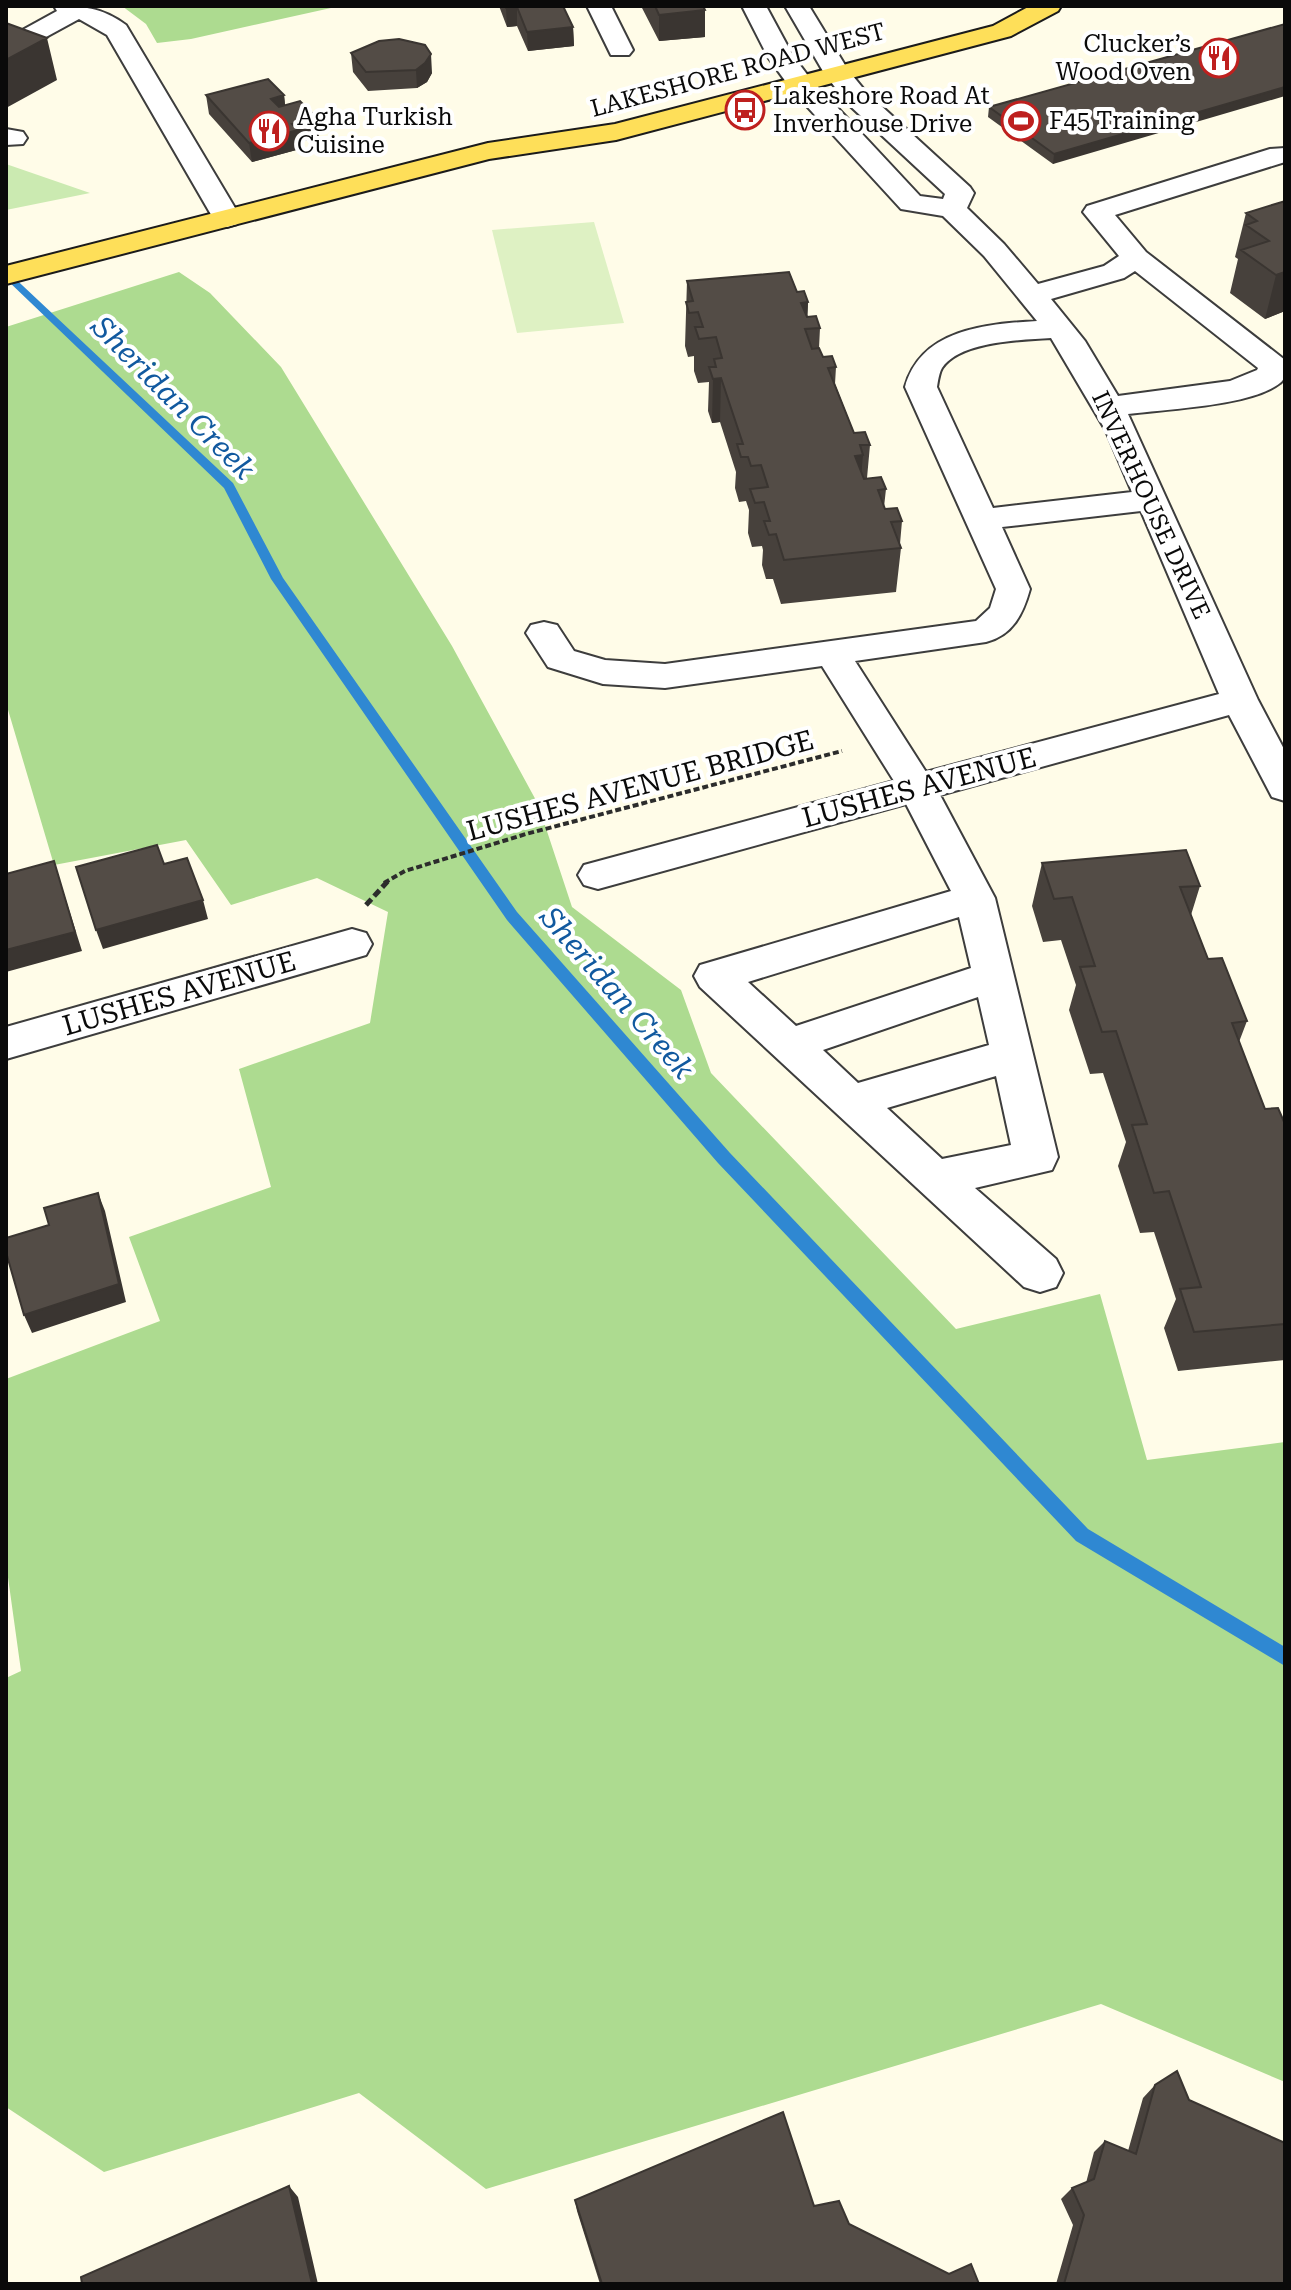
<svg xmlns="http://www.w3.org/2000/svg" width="1291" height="2290" font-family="'Roboto Serif',serif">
	<rect width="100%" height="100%" fill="#fffce8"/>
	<path fill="#cbeab1" d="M 6,164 L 90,193 L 6,210 Z"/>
	<path fill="#addb90" d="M 122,6 L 340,6 L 191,39 L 157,43 L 146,24 Z
		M 179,272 L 210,293 L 281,367 L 452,646 L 538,804 L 572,907 L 681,990 L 711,1073 L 956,1329 L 1100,1294 L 1147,1460 L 1285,1442 L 1285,2082 L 1101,2004 L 486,2189 L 359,2093 L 104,2172 L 6,2107 L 6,1678 L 21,1671 L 6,1563 L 6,1379 L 160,1321 L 129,1237 L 271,1187 L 239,1069 L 370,1023 L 388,912 L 317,878 L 231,905 L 186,840 L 54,865 L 6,703 L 6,327 Z"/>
	<path fill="#def1c3" d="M 594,222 L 624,323 L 517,333 L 492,230 Z"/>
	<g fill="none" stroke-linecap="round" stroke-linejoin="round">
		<path fill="#2f88d2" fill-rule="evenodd" d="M 6,270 L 233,483 L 283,578 L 517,912 L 730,1153 L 1088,1529 L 1285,1647 L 1285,1666 L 1076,1541 L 718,1163 L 507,920 L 271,579 L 224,488 L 6,279 Z"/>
		<defs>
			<path id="minor" d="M 54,6 C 83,6 101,7 126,25 L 241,218 L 237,224 L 227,227 L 217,224 L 213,218 L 107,35 L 79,19 L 35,43 L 17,43 L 13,38 L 17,33 L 57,11 Z
				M 587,6 L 611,6 L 633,50 L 629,55 L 611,55 Z
				M 742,6 L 766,6 L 793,56 L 809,77 L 920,196 L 943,199 L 945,194 L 848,104 L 824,73 L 785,6 L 809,6 L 848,70 L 866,92 L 970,187 L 974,193 L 967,208 L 1004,244 L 1038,284 L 1104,266 L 1119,256 L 1083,212 L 1087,206 L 1270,149 L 1285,148 L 1285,162 L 1115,215 L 1146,252 L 1285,360 C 1285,367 1287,378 1280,383 C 1251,406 1166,409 1128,414 L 1258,700 L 1285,751 L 1285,801 L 1272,797 L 1229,715 L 940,795 L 995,898 L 1058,1157 L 1052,1170 L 975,1188 L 1056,1259 L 1063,1273 L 1056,1287 L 1040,1292 L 1024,1287 L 700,987 L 694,976 L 700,965 L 951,891 L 906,804 L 598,889 L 584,885 L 578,875 L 584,865 L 894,781 L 822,666 L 665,688 L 603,684 L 548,667 L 526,633 L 531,625 L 544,622 L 557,625 L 574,651 L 605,660 L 665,664 L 976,621 L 990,608 L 996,589 L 905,387 C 921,329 986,324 1037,321 L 984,256 L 943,216 L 901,209 L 791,89 L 768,57 ZM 1135,271 L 1258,368 L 1257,370 L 1230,381 L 1118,396 L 1085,341 L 1051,299 L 1124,278 ZM 1051,338 L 1106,431 L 1132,492 L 993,508 L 937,387 C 938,381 939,373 942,368 C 960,341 1022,340 1051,338 ZM 1141,511 L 1219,694 L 926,772 L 855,661 L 986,642 C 1013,635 1023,614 1030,589 L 1002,527 ZM 959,917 L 971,968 L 796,1026 L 748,982 ZM 978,997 L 989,1045 L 858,1083 L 823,1050 ZM 996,1076 L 1011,1145 L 942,1159 L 887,1108 Z
				M 6,129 L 23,132 L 27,138 L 23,144 L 6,145 Z
				M 352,929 L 366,933 L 372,944 L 366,955 L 6,1059 L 6,1027 Z"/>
			<path id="major" d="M 1030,6 L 1061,6 L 1058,11 L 1011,36 L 616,140 L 489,159 L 6,284 L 6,266 L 488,143 L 615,124 L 993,26 Z"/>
		</defs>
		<use href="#minor" stroke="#3d3d3d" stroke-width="4"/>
		<use href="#major" stroke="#1b1b1b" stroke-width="4"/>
		<path stroke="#2c2c2c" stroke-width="4" stroke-dasharray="6 3" stroke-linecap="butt" d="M 384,883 L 405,871 L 526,834 L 842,751"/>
		<path stroke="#2c2c2c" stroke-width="5" stroke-dasharray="8 4" stroke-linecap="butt" d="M 366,905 L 388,881"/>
		<use href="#minor" fill="#fff" fill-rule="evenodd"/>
		<use href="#major" fill="#fedf59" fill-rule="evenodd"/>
	</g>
	<path fill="#47413c" d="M 499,6 L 563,6 L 573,27 L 574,46 L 528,51 L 517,26 L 507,27 Z
		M 641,6 L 703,6 L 705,10 L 705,37 L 659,41 Z
		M 1285,24 L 1053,164 L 988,117 L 989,107 Z
		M 351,53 L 432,73 L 427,82 L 417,88 L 368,91 L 353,72 Z
		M 206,95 L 284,95 L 285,105 L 319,137 L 299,142 L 300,149 L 252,162 L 209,114 Z
		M 1285,201 L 1285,311 L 1265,319 L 1230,293 L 1238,259 L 1235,257 L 1246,213 Z
		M 687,281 L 797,292 L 808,302 L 807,317 L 820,328 L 819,348 L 823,357 L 836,367 L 835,384 L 854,433 L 870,445 L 867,478 L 886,489 L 884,507 L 885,509 L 902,521 L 900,544 L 901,548 L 896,592 L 781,604 L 773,579 L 766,579 L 762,565 L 763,550 L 762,546 L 752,547 L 748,533 L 749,510 L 746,501 L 739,502 L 735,488 L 736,472 L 720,422 L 712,423 L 708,411 L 709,382 L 698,383 L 694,371 L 694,356 L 688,357 L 685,346 Z
		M 1042,863 L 1200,886 L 1191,915 L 1208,959 L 1247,1021 L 1239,1042 L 1265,1109 L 1285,1124 L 1285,1360 L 1178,1371 L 1164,1328 L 1176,1299 L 1154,1232 L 1140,1233 L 1118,1166 L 1126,1142 L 1103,1073 L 1090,1074 L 1069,1010 L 1076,985 L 1061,940 L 1043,942 L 1032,906 Z
		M 1155,2085 L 1189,2100 L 1285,2284 L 1056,2284 L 1073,2225 L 1061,2199 L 1072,2188 L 1086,2183 L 1094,2152 L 1105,2141 L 1128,2151 L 1143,2098 Z
		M 575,2200 L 814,2206 L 949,2274 L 979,2284 L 600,2284 L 577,2211 Z"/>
	<path fill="#3a3531" d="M 517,7 L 517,26 L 507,27 L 506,8 Z
		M 705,10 L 705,37 L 659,41 L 659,15 Z
		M 573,27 L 574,46 L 528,51 L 527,32 Z
		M 47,38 L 57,80 L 6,108 L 6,60 Z
		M 431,54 L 432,73 L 427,82 L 417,88 L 416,70 Z
		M 1285,87 L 1285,96 L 1053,164 L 1054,154 Z
		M 284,95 L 286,114 L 271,99 Z
		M 317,118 L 319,137 L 299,142 L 300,149 L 252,162 L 249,143 L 292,124 Z
		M 1285,272 L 1285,311 L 1265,319 L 1276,275 Z
		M 808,302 L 807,329 L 801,303 Z
		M 721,378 L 720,422 L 712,423 L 713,379 Z
		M 863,455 L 859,499 L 855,456 Z
		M 60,881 L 82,951 L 6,972 L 6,950 Z
		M 203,900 L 208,919 L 103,949 L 96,930 Z
		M 98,1193 L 105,1211 L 126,1302 L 32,1333 L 24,1315 Z
		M 289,2186 L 298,2197 L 318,2284 L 312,2284 Z"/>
	<path fill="#534c46" stroke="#3a3531" stroke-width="2" d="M 505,6 L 563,6 L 573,27 L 527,32 L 517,7 L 506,8 Z
		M 655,6 L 703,6 L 705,10 L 659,15 Z
		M 6,23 L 47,38 L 6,60 Z
		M 1285,24 L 1285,87 L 1054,154 L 989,107 Z
		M 399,39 L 425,45 L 431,54 L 425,63 L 416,70 L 366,72 L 351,53 L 379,41 Z
		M 268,79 L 284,95 L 271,99 L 279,107 L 300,101 L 317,118 L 292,124 L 298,130 L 249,143 L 206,95 Z
		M 1285,201 L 1285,272 L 1276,275 L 1241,250 L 1269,241 L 1246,225 L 1257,221 L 1246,213 Z
		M 789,272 L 797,292 L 804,291 L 808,302 L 801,303 L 807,317 L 816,316 L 820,328 L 805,329 L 812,349 L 819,348 L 823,357 L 832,356 L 836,367 L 828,368 L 854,433 L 865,432 L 870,445 L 860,445 L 863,455 L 855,456 L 864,479 L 881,477 L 886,489 L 878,490 L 885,509 L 897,508 L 902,521 L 891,522 L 901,548 L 784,560 L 776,534 L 769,535 L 764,521 L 770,521 L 764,502 L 755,503 L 750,489 L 768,487 L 761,465 L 751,466 L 748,457 L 741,457 L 737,444 L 743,444 L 721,378 L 713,379 L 709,367 L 716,367 L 714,359 L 722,358 L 716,337 L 699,339 L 695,327 L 703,327 L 698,312 L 689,313 L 686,302 L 693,301 L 687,281 Z
		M 157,845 L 164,864 L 187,858 L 203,900 L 96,930 L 76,867 Z
		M 1186,850 L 1200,886 L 1180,887 L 1208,959 L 1222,958 L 1247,1021 L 1232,1023 L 1265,1109 L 1278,1108 L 1285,1124 L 1285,1324 L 1194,1332 L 1180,1289 L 1201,1287 L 1169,1191 L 1154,1193 L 1132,1125 L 1147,1124 L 1116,1031 L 1102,1032 L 1080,967 L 1095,966 L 1072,897 L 1054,899 L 1042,863 Z
		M 54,861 L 75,932 L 6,950 L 6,874 Z
		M 98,1193 L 119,1284 L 24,1315 L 6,1252 L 6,1238 L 49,1225 L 44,1208 Z
		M 1177,2071 L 1189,2100 L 1285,2143 L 1285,2284 L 1064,2284 L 1084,2215 L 1072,2188 L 1094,2179 L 1105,2141 L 1136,2154 L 1155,2085 Z
		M 783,2112 L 814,2206 L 839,2201 L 849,2224 L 949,2274 L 971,2264 L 979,2284 L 602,2284 L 575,2200 Z
		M 289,2186 L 312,2284 L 82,2284 L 81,2277 Z"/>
	<defs>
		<symbol id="restaurant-ring" viewBox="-11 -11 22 22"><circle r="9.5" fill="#fff" stroke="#be201e" stroke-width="1.5"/><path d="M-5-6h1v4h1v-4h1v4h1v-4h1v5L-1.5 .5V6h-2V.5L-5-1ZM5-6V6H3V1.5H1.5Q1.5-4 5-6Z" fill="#be201e"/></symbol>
		<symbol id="bus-ring" viewBox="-11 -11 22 22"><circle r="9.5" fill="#fff" stroke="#be201e" stroke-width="1.5"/><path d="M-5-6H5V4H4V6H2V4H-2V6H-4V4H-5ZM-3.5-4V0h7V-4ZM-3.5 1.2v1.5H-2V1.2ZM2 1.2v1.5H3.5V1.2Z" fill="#be201e"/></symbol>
		<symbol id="stadium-ring" viewBox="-11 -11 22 22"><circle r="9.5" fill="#fff" stroke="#be201e" stroke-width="1.5"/><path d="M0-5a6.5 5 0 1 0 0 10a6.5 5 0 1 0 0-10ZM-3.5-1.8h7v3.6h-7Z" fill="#be201e"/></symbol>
	</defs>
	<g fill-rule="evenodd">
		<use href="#restaurant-ring" x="1197" y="36" width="44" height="44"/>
		<use href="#bus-ring" x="723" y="88" width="44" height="44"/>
		<use href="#stadium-ring" x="999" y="99" width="44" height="44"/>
		<use href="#restaurant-ring" x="247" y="109" width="44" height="44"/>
	</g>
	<g text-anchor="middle" stroke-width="8" stroke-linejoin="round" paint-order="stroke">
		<g font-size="24" fill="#0a0a0a" stroke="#fff" text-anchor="start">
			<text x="1191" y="52" text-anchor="end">Clucker’s<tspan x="1191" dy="28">Wood Oven</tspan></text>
			<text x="773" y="104">Lakeshore Road At<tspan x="773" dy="28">Inverhouse Drive</tspan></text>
			<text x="297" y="125">Agha Turkish<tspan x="297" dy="28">Cuisine</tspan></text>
			<text x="1049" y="129">F45 Training</text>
		</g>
		<g font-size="24" fill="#0a0a0a" stroke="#fff">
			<text transform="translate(738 70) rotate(-15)" y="8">LAKESHORE ROAD WEST</text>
			<text transform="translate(1151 505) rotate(65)" y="8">INVERHOUSE DRIVE</text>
		</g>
		<g font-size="28" fill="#0a0a0a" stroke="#fff">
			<text transform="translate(640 785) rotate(-15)" y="10">LUSHES AVENUE BRIDGE</text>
			<text transform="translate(919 787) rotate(-15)" y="10">LUSHES AVENUE</text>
			<text transform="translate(179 993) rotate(-16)" y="10">LUSHES AVENUE</text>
		</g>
		<g font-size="30" font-style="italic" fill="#11599f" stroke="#fff">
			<text transform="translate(173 398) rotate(45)" y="10">Sheridan Creek</text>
			<text transform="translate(617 993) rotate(49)" y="10">Sheridan Creek</text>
		</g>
	</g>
	<rect width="1291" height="2290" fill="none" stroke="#0a0a0a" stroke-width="16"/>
</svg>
